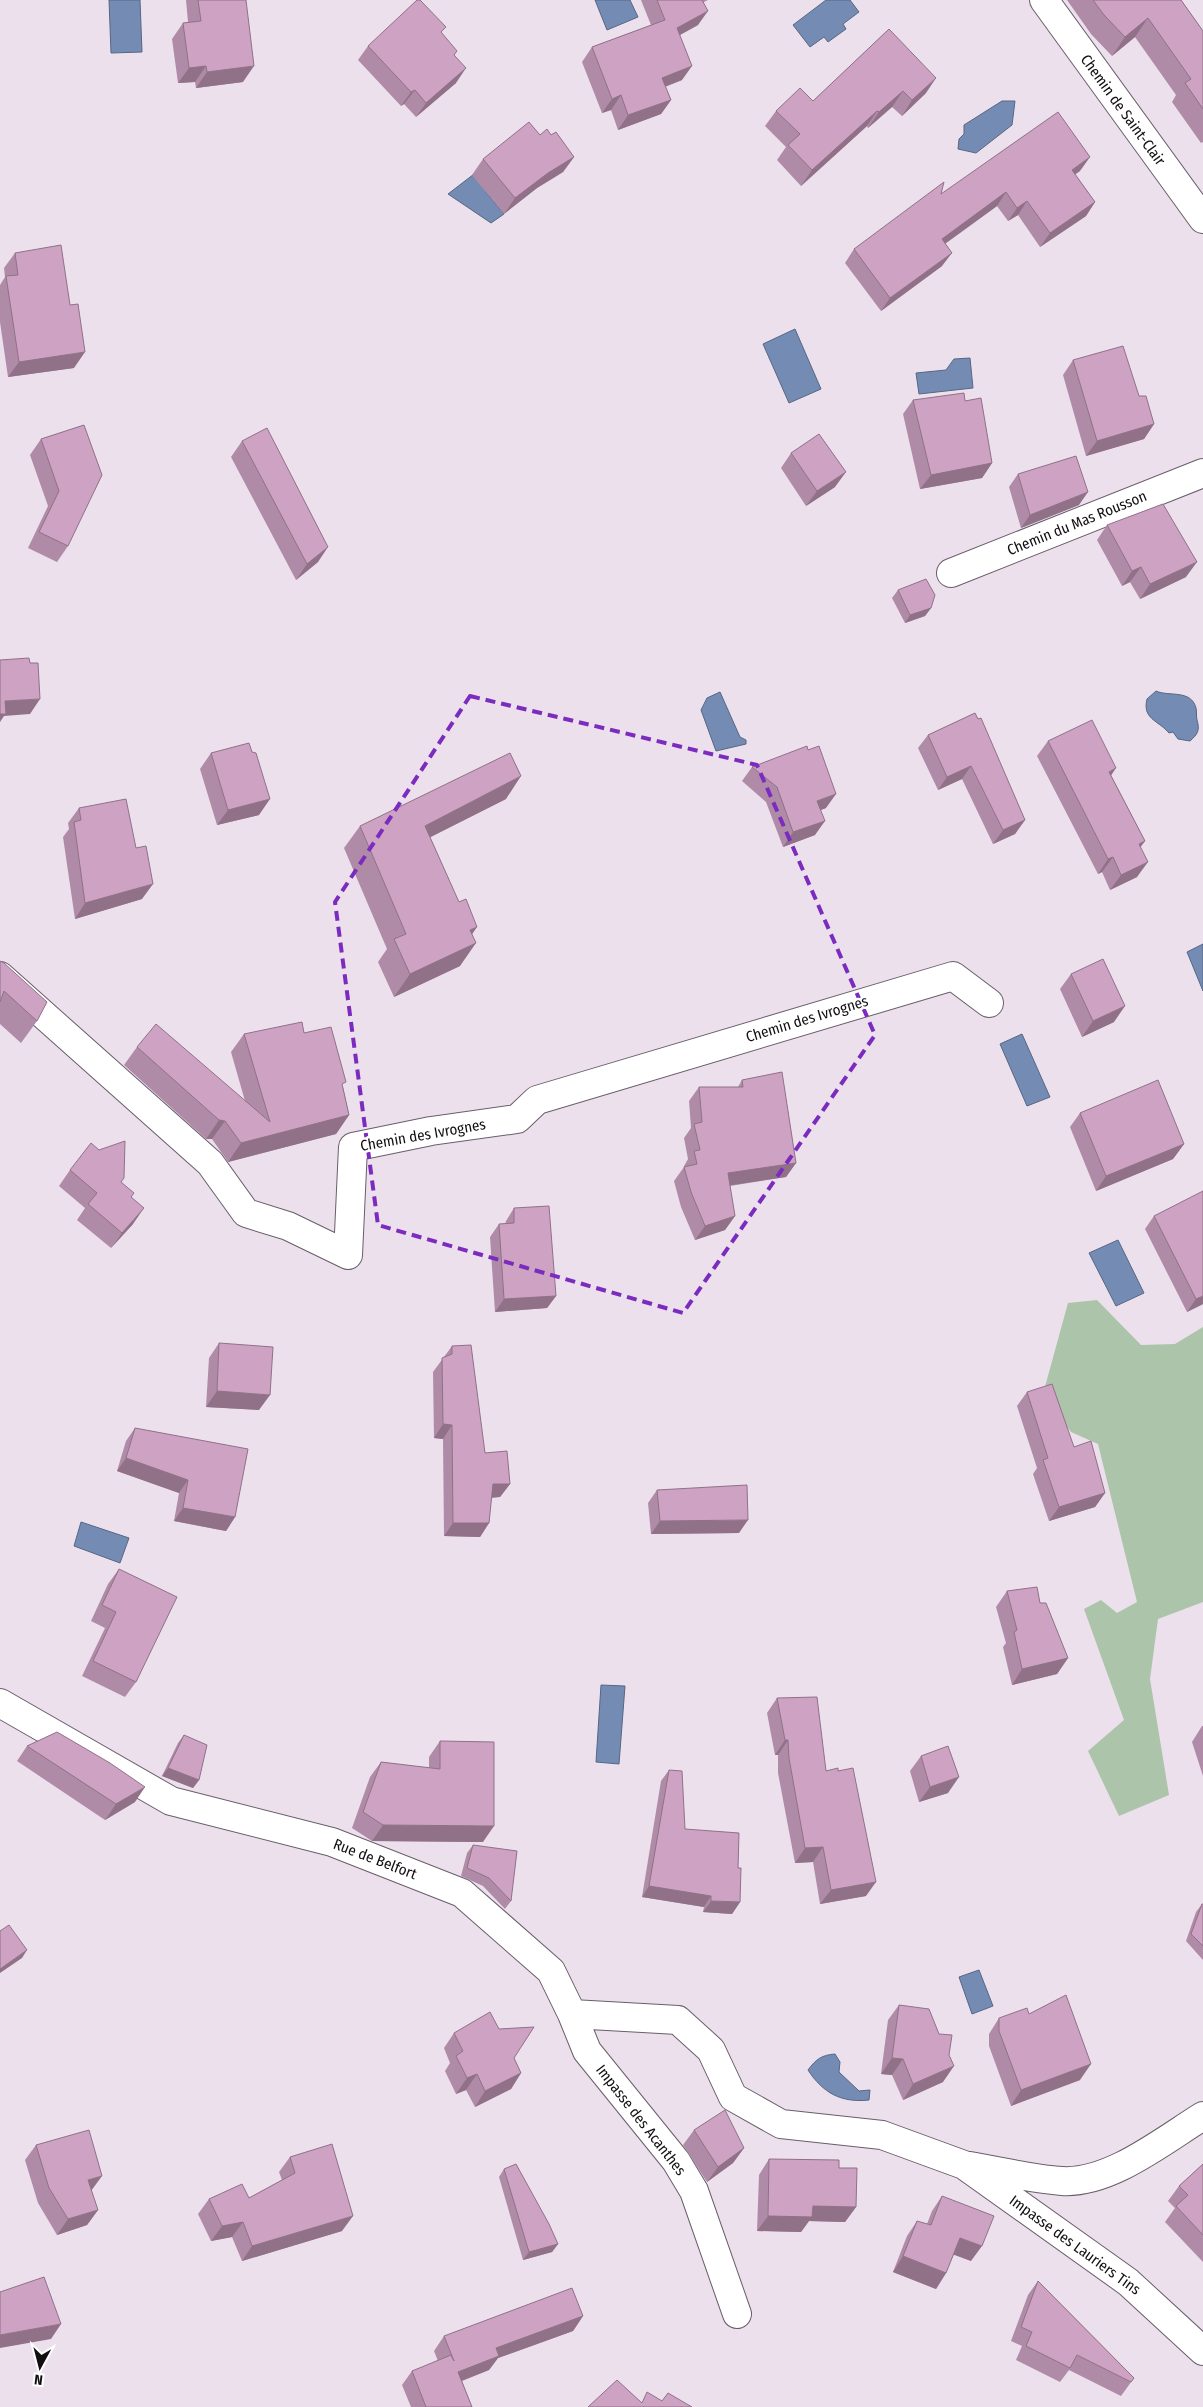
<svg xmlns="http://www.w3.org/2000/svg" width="1203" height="2407" font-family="'Fira Sans Condensed',sans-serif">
	<rect width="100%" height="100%" fill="#ece0ed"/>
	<path fill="#acc4aa" d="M 1097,1300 L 1141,1345 L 1175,1344 L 1203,1327 L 1203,1602 L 1158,1619 L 1150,1679 L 1169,1795 L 1119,1816 L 1088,1751 L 1124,1720 L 1084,1609 L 1101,1600 L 1117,1613 L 1137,1602 L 1098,1444 L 1071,1432 L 1043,1394 L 1068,1303 Z"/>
	<path fill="#748cb4" stroke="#576683" d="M 109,0 L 140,0 L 142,52 L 111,53 Z
		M 595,0 L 630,0 L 638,17 L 607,30 Z
		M 826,0 L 850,0 L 859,12 L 843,24 L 846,29 L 828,42 L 824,37 L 810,47 L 793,25 Z
		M 1002,101 L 1015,101 L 1012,125 L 976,153 L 958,149 L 959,139 L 964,134 L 964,125 Z
		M 491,161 L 486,192 L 504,214 L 491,223 L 448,194 Z
		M 795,329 L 821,389 L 789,403 L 763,344 Z
		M 970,358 L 973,388 L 919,394 L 916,373 L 946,370 L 954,359 Z
		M 1156,691 C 1169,697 1191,689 1196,708 C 1197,712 1196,716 1197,720 C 1200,730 1198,734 1190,741 L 1178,739 L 1173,732 L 1169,733 C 1158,720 1142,719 1147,699 Z
		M 720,692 L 740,737 L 746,740 L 746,744 L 716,751 L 701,710 L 707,698 Z
		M 1203,944 L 1203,991 L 1187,952 Z
		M 1022,1034 L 1050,1097 L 1027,1106 L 1000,1044 Z
		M 1118,1240 L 1144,1293 L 1116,1306 L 1089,1253 Z
		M 81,1522 L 129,1538 L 120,1563 L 74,1546 Z
		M 601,1685 L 625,1686 L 619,1764 L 596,1762 Z
		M 979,1970 L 993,2006 L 972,2014 L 959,1977 Z
		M 835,2054 L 840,2062 L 839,2072 L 859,2091 L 870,2090 L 869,2100 C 841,2103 823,2093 808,2070 C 816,2059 822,2055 835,2054 Z"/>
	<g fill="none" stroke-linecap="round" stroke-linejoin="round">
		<defs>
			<path id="minor" d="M 951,573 L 1203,473
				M 0,976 L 210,1163 L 246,1213 L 288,1226 L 348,1255 L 353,1147 L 431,1131 L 517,1119 L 537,1100 L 953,976 L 989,1003
				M 0,1703 L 171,1801 L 332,1842 L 462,1893 L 551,1971 L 572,2014 L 678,2020 L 711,2050 L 733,2097 L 781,2124 L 882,2135 L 964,2165 L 1128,2282 L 1203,2351
				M 572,2014 L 587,2051 L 676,2161 L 694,2191 L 737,2314
				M 970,2166 C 1000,2171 1031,2179 1062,2181 C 1110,2184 1164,2140 1203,2116"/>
			<path id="tertiary" d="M 1044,0 L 1203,219"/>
		</defs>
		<use href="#minor" stroke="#685e6a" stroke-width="30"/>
		<use href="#tertiary" stroke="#685e6a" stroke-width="30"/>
		<use href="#minor" stroke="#fff" stroke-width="28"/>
		<use href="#tertiary" stroke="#fff" stroke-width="28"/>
	</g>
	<path fill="#b08ba7" d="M 186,0 L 246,0 L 243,82 L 196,88 L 195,82 L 178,83 L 172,39 L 183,23 L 188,22 Z
		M 641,0 L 708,0 L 704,2 L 698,25 L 680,35 L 682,80 L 665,87 L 671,100 L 661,114 L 618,130 L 611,110 L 602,113 L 582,62 L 592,47 L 651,25 Z
		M 1067,0 L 1181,0 L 1203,31 L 1203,142 L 1201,143 L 1172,102 L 1176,95 L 1135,37 L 1112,56 L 1091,34 Z
		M 889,29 L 926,93 L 902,116 L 892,107 L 868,128 L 867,126 L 801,186 L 777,160 L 786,147 L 765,126 L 776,111 L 813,101 Z
		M 442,33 L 454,55 L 456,83 L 416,117 L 404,104 L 401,106 L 358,60 L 368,46 Z
		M 540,135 L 574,157 L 563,172 L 537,188 L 504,214 L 472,175 L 483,159 Z
		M 1080,171 L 1075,174 L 1095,202 L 1086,216 L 1040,247 L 1018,215 L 1008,221 L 997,206 L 945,244 L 942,266 L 881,311 L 845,263 L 854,249 L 941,194 Z
		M 15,253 L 74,368 L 8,377 L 0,322 L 0,285 L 5,277 L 4,268 Z
		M 1073,360 L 1139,396 L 1154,424 L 1144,439 L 1086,456 L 1063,375 Z
		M 913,400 L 965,401 L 992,463 L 982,478 L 920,489 L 903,414 Z
		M 84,425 L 68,546 L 57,562 L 28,548 L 48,506 L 30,455 L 41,439 Z
		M 242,441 L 318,562 L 296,580 L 231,457 Z
		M 791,453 L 835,487 L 806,506 L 781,468 Z
		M 1018,474 L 1079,505 L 1021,528 L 1009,487 Z
		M 1107,525 L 1186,577 L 1140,599 L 1130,582 L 1122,586 L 1097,540 Z
		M 898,590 L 931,608 L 925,616 L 905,623 L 892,598 Z
		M 975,713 L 1025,820 L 1015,834 L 993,844 L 962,779 L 938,790 L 918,748 L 928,735 Z
		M 1048,741 L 1111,775 L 1145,841 L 1140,847 L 1137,877 L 1110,890 L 1102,872 L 1098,874 L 1037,756 Z
		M 211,753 L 259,815 L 217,825 L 200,769 Z
		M 752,767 L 826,808 L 821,810 L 815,835 L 783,847 L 766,802 L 742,781 Z
		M 506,799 L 430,837 L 472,934 L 460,966 L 394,997 L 378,962 L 387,949 L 344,848 L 360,826 Z
		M 79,808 L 142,899 L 75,919 L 63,837 L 69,829 L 68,823 Z
		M 0,961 L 37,1021 L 21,1043 L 0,1024 Z
		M 1071,974 L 1114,1022 L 1082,1037 L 1060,989 Z
		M 304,1033 L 343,1087 L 349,1115 L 336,1134 L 228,1162 L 212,1139 L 206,1139 L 124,1065 L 137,1047 L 245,1101 L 231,1052 L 244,1034 Z
		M 742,1080 L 796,1163 L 786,1177 L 730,1186 L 735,1216 L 725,1230 L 695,1240 L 681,1207 L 674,1181 L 684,1167 L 684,1166 L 688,1159 L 684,1138 L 691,1128 L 689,1101 L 699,1087 L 738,1087 Z
		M 1080,1113 L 1184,1144 L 1173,1159 L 1096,1191 L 1070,1127 Z
		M 70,1170 L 121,1182 L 132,1197 L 133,1224 L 111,1248 L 77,1220 L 85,1208 L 59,1186 Z
		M 514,1208 L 556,1296 L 547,1308 L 495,1312 L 490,1237 L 499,1224 L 505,1224 L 506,1221 Z
		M 1154,1216 L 1203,1304 L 1187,1312 L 1145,1229 Z
		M 219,1343 L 259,1410 L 206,1407 L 209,1358 Z
		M 452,1346 L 485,1453 L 510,1484 L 500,1497 L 491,1498 L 489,1523 L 480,1537 L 444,1536 L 443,1439 L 434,1438 L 433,1372 Z
		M 1027,1392 L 1074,1447 L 1105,1493 L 1095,1507 L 1049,1521 L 1033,1474 L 1037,1468 L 1017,1406 Z
		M 135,1428 L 235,1517 L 226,1531 L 174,1521 L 179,1493 L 117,1471 L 126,1441 Z
		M 657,1490 L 739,1533 L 651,1534 L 648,1503 Z
		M 119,1569 L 136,1682 L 125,1697 L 82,1676 L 105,1628 L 91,1621 L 108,1584 Z
		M 1007,1591 L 1040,1603 L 1068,1658 L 1057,1674 L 1012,1685 L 1003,1647 L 1006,1643 L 996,1607 Z
		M 777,1698 L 826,1771 L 866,1896 L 820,1904 L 813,1862 L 795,1863 L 778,1773 L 778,1755 L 775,1755 L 767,1713 Z
		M 1202,1726 L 1203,1726 L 1203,1776 L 1192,1742 Z
		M 184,1735 L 199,1780 L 193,1788 L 162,1776 L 178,1743 Z
		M 440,1741 L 483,1842 L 372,1841 L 352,1828 L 370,1777 L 381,1762 L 429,1768 L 429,1757 Z
		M 27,1746 L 135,1802 L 105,1820 L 17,1761 Z
		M 921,1756 L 948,1793 L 919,1802 L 910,1771 Z
		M 669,1770 L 685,1829 L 738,1868 L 740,1902 L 732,1914 L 703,1912 L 704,1907 L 642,1897 L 661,1781 Z
		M 473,1845 L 511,1901 L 505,1909 L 483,1886 L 461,1876 L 467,1853 Z
		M 1202,1904 L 1203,1904 L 1203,1960 L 1186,1941 L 1196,1912 Z
		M 899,2005 L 943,2082 L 903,2100 L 892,2075 L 881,2074 L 888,2020 Z
		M 1029,2014 L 1080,2080 L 1011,2106 L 989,2046 L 989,2034 L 999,2018 Z
		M 454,2033 L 514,2058 L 521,2073 L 511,2089 L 475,2107 L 466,2090 L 456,2094 L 445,2071 L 450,2063 L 444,2048 Z
		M 694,2130 L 744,2148 L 733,2163 L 707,2182 L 683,2145 Z
		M 36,2145 L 98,2210 L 87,2225 L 57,2235 L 38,2203 L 25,2160 Z
		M 290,2157 L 342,2231 L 242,2261 L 232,2237 L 211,2241 L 198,2214 L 209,2199 L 249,2198 L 282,2180 L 279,2172 Z
		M 769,2159 L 839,2168 L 856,2207 L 845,2222 L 809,2221 L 801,2232 L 757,2231 L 759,2175 Z
		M 1203,2164 L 1203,2262 L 1165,2222 L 1175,2208 L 1168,2201 L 1179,2186 Z
		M 504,2169 L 558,2244 L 552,2252 L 523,2260 L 499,2177 Z
		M 942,2196 L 971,2261 L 954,2254 L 946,2273 L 936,2289 L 893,2272 L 907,2236 L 917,2221 L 927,2224 L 932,2211 Z
		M 1038,2281 L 1134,2378 L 1121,2396 L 1069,2370 L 1060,2382 L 1016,2360 L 1022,2346 L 1011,2341 L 1028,2295 Z
		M 583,2316 L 573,2331 L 498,2358 L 489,2370 L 462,2381 L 472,2407 L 411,2407 L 402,2385 L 412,2371 L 438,2361 L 434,2351 L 444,2336 Z"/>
	<path fill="#907188" d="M 708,11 L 698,25 L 667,42 L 677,28 Z
		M 1148,18 L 1135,37 L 1112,56 L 1125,37 Z
		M 206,66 L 195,82 L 178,83 L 189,68 Z
		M 254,66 L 243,82 L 196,88 L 207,72 Z
		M 692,66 L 682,80 L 651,92 L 662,78 Z
		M 466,68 L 456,83 L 416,117 L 426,103 Z
		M 936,78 L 926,93 L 902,116 L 912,100 Z
		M 415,90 L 404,104 L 401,106 L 411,92 Z
		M 903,91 L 892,107 L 868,128 L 879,112 Z
		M 621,95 L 611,110 L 602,113 L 612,99 Z
		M 671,100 L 661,114 L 618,130 L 628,115 Z
		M 877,111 L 867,126 L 801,186 L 812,170 Z
		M 574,157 L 563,172 L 537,188 L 504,214 L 515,198 L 548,173 Z
		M 1090,157 L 1080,171 L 1063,183 L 1072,170 Z
		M 1006,192 L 997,206 L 932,253 L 942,239 Z
		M 1027,201 L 1018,215 L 1008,221 L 1017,208 Z
		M 1095,202 L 1086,216 L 1040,247 L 1050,233 Z
		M 952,253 L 942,266 L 881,311 L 890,298 Z
		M 85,352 L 74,368 L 8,377 L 19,362 Z
		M 1154,424 L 1144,439 L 1086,456 L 1097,441 Z
		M 992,463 L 982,478 L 920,489 L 931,475 Z
		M 846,472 L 835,487 L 806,506 L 817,491 Z
		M 1088,492 L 1079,505 L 1021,528 L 1030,515 Z
		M 328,547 L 318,562 L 296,580 L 307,564 Z
		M 1197,562 L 1186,577 L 1140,599 L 1150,584 Z
		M 1141,567 L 1130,582 L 1122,586 L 1132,571 Z
		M 931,608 L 925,616 L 905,623 L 910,615 Z
		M 40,699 L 30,714 L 4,716 L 0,722 L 0,708 L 5,701 Z
		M 971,766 L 962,779 L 938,790 L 947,777 Z
		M 1116,768 L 1106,783 L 1109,772 Z
		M 521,776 L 506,799 L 409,848 L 425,826 Z
		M 836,794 L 826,808 L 807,815 L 817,801 Z
		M 270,799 L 259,815 L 217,825 L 228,810 Z
		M 1025,820 L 1015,834 L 993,844 L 1003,830 Z
		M 825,821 L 815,835 L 783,847 L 793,832 Z
		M 1145,841 L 1134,856 L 1139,844 Z
		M 1113,857 L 1102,872 L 1098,874 L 1108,859 Z
		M 1148,862 L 1137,877 L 1110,890 L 1121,875 Z
		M 153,884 L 142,899 L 75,919 L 85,903 Z
		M 477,927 L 462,949 L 470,930 Z
		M 476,943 L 460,966 L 394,997 L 410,974 Z
		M 1125,1006 L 1114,1022 L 1082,1037 L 1093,1021 Z
		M 349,1115 L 336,1134 L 228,1162 L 241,1143 Z
		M 219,1120 L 225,1121 L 212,1139 L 206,1139 Z
		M 1184,1144 L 1173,1159 L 1096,1191 L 1106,1176 Z
		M 796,1163 L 786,1177 L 718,1187 L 728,1173 Z
		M 144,1208 L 133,1224 L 111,1248 L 122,1233 Z
		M 735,1216 L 725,1230 L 695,1240 L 705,1226 Z
		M 556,1296 L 547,1308 L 495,1312 L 504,1299 Z
		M 1203,1296 L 1203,1304 L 1187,1312 L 1196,1299 Z
		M 217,1391 L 270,1395 L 259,1410 L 206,1407 Z
		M 443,1424 L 452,1425 L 443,1439 L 434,1438 Z
		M 126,1458 L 188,1480 L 179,1493 L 117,1471 Z
		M 493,1484 L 510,1484 L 500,1497 L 483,1498 Z
		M 1105,1493 L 1095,1507 L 1049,1521 L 1059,1507 Z
		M 183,1508 L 235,1517 L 226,1531 L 174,1521 Z
		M 748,1520 L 739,1533 L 651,1534 L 660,1521 Z
		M 453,1523 L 489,1523 L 480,1537 L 444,1536 Z
		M 1068,1658 L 1057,1674 L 1012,1685 L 1022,1669 Z
		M 785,1740 L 788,1740 L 778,1755 L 775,1755 Z
		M 168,1768 L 199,1780 L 193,1788 L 162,1776 Z
		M 959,1777 L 948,1793 L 919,1802 L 930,1787 Z
		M 145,1787 L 135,1802 L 105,1820 L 116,1804 Z
		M 383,1825 L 494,1826 L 483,1842 L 372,1841 Z
		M 823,1847 L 813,1862 L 795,1863 L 805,1848 Z
		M 876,1882 L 866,1896 L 820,1904 L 831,1890 Z
		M 649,1886 L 711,1896 L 704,1907 L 642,1897 Z
		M 711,1901 L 740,1902 L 732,1914 L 703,1912 Z
		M 27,1950 L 22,1958 L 0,1973 L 0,1969 Z
		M 892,2058 L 903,2059 L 892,2075 L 881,2074 Z
		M 1091,2064 L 1080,2080 L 1011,2106 L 1021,2090 Z
		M 954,2066 L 943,2082 L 903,2100 L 913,2084 Z
		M 521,2073 L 511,2089 L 475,2107 L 485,2091 Z
		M 477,2074 L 466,2090 L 456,2094 L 467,2078 Z
		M 744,2148 L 733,2163 L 707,2182 L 718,2167 Z
		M 102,2176 L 91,2191 L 88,2180 Z
		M 813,2206 L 856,2207 L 845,2222 L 809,2221 L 801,2232 L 757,2231 L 768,2216 Z
		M 98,2210 L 87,2225 L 57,2235 L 68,2219 Z
		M 353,2216 L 342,2231 L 242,2261 L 252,2246 Z
		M 243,2222 L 232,2237 L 211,2241 L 222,2226 Z
		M 960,2238 L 982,2246 L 971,2261 L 949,2253 Z
		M 558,2244 L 552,2252 L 523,2260 L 529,2252 Z
		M 903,2256 L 946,2273 L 936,2289 L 893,2272 Z
		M 583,2316 L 573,2331 L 498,2358 L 489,2370 L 448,2386 L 458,2372 L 496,2348 Z
		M 61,2324 L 51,2339 L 0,2348 L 0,2335 Z"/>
	<path fill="#cda2c2" stroke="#907188" d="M 198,0 L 246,0 L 254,66 L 207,72 L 206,66 L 189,68 L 183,23 L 201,21 Z
		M 417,0 L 420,0 L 446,27 L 441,32 L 457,51 L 454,55 L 466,68 L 426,103 L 415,90 L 411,92 L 368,46 Z
		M 657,0 L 702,0 L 708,11 L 677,28 L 692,66 L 662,78 L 671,100 L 628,115 L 621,95 L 612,99 L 592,47 L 665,20 Z
		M 1093,0 L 1181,0 L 1203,31 L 1203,109 L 1185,83 L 1191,79 L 1148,18 L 1125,37 L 1104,15 Z
		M 889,29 L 936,78 L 912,100 L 903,91 L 879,112 L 877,111 L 812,170 L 788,145 L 800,134 L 776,111 L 800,88 L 813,101 Z
		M 1058,112 L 1090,157 L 1072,170 L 1095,202 L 1050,233 L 1027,201 L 1017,208 L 1006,192 L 942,239 L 952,253 L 890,298 L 854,249 L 944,182 L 941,194 Z
		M 529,122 L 540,135 L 547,129 L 551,135 L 556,132 L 574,157 L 548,173 L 515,198 L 483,159 Z
		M 61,245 L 70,305 L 78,304 L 85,352 L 19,362 L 6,276 L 18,275 L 15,253 Z
		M 1123,346 L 1139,396 L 1146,396 L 1154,424 L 1097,441 L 1073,360 Z
		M 964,393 L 965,401 L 981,398 L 992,463 L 931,475 L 913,400 Z
		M 84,425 L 102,475 L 68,546 L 39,532 L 59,491 L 41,439 Z
		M 267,428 L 328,547 L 307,564 L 242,441 Z
		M 819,434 L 846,472 L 817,491 L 791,453 Z
		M 1076,456 L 1088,492 L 1030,515 L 1018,474 Z
		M 1163,504 L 1197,562 L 1150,584 L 1141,567 L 1132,571 L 1107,525 Z
		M 926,579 L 935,595 L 931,608 L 910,615 L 898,590 Z
		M 29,658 L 30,663 L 38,663 L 40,699 L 5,701 L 6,714 L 0,714 L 0,660 Z
		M 975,713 L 978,719 L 981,718 L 1025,820 L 1003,830 L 971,766 L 947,777 L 928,735 Z
		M 1092,720 L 1116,768 L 1109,772 L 1145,841 L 1139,844 L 1148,862 L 1121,875 L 1113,857 L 1108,859 L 1048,741 Z
		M 249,743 L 252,752 L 256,753 L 270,799 L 228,810 L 211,753 Z
		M 807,746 L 808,750 L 819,746 L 836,794 L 817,801 L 825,821 L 793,832 L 777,787 L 752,767 Z
		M 510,753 L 521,776 L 425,826 L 459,902 L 466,899 L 477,927 L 470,930 L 476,943 L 410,974 L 394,939 L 406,934 L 360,826 Z
		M 126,799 L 136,848 L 146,846 L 153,884 L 85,903 L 74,822 L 81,820 L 79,808 Z
		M 1103,959 L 1125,1006 L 1093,1021 L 1071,974 Z
		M 0,961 L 4,963 L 47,1002 L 37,1021 L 4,991 L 0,1002 Z
		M 302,1022 L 304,1033 L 331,1027 L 346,1082 L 342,1084 L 349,1115 L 241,1143 L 225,1121 L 219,1120 L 137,1047 L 156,1024 L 270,1122 L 244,1034 Z
		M 782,1072 L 796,1163 L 728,1173 L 735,1216 L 705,1226 L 691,1192 L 684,1167 L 697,1164 L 694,1151 L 700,1150 L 694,1124 L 702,1122 L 699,1087 L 743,1087 L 742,1080 Z
		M 1158,1080 L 1184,1144 L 1106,1176 L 1080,1113 Z
		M 125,1141 L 124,1178 L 121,1182 L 134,1193 L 131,1197 L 144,1208 L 122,1233 L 88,1204 L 97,1193 L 70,1170 L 91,1143 L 99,1150 Z
		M 1203,1191 L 1203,1296 L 1196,1299 L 1154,1216 Z
		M 549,1206 L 556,1296 L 504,1299 L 499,1224 L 514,1223 L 514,1208 Z
		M 219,1343 L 273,1347 L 270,1395 L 217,1391 Z
		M 471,1345 L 485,1453 L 507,1451 L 510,1484 L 493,1484 L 489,1523 L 453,1523 L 452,1425 L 443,1424 L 442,1358 L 452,1354 L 452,1346 Z
		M 1052,1384 L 1074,1447 L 1091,1441 L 1105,1493 L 1059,1507 L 1043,1460 L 1048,1458 L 1027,1392 Z
		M 135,1428 L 248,1449 L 235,1517 L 183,1508 L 188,1480 L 126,1458 Z
		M 747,1485 L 748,1520 L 660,1521 L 657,1490 Z
		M 119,1569 L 177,1597 L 136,1682 L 93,1661 L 116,1612 L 102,1605 Z
		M 1037,1587 L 1040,1603 L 1046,1603 L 1068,1658 L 1022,1669 L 1014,1632 L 1017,1630 L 1007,1591 Z
		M 817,1697 L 826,1771 L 838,1768 L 838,1771 L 853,1768 L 876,1882 L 831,1890 L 823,1847 L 805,1848 L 789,1758 L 788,1740 L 785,1740 L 777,1698 Z
		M 57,1732 L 110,1763 L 145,1787 L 116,1804 L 27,1746 Z
		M 184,1735 L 207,1745 L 199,1780 L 168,1768 Z
		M 440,1741 L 494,1742 L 494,1826 L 383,1825 L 363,1812 L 381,1762 L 440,1769 Z
		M 948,1746 L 959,1777 L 930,1787 L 921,1756 Z
		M 669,1770 L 682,1771 L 685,1829 L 739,1833 L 738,1868 L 741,1868 L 740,1902 L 711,1901 L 711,1896 L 649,1886 Z
		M 473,1845 L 517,1851 L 511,1901 L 489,1878 L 467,1868 Z
		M 1202,1904 L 1203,1904 L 1203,1946 L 1191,1934 Z
		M 9,1925 L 27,1950 L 0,1969 L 0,1931 Z
		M 1066,1995 L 1091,2064 L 1021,2090 L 999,2031 L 999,2018 L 1027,2008 L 1029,2014 Z
		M 899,2005 L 929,2009 L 939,2034 L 952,2035 L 949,2055 L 954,2066 L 913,2084 L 903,2059 L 892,2058 Z
		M 490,2012 L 499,2029 L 534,2027 L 514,2058 L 521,2073 L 485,2091 L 477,2074 L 467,2078 L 456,2056 L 463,2051 L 454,2033 Z
		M 725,2110 L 744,2148 L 718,2167 L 694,2130 Z
		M 89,2130 L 102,2176 L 88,2180 L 98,2210 L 68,2219 L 49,2188 L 36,2145 Z
		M 332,2144 L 353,2216 L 252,2246 L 243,2222 L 222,2226 L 209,2199 L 242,2184 L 249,2198 L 295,2173 L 290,2157 Z
		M 769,2159 L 839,2160 L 839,2168 L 857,2168 L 856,2207 L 813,2206 L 812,2217 L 768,2216 Z
		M 516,2164 L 549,2224 L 558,2244 L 529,2252 L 504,2169 Z
		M 1203,2164 L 1203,2235 L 1176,2206 L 1188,2195 L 1179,2186 Z
		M 942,2196 L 994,2216 L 982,2246 L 960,2238 L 946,2273 L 903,2256 L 917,2221 L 931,2225 Z
		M 44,2277 L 61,2324 L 0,2335 L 0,2292 Z
		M 1038,2281 L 1134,2378 L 1131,2382 L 1077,2355 L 1070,2368 L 1026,2346 L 1032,2332 L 1021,2327 Z
		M 572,2288 L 583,2316 L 496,2348 L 499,2356 L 458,2372 L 472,2407 L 426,2407 L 412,2371 L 451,2355 L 454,2361 L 444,2336 Z
		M 617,2380 L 642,2403 L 647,2392 L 662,2401 L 668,2393 L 692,2407 L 588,2407 Z"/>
	<path fill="none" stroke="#7b2cbf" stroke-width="4" stroke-dasharray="10 6" stroke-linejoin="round" d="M 470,696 L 757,765 L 875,1035 L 683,1313 L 378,1225 L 335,902 Z"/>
	<g text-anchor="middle" stroke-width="5" stroke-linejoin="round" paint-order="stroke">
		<g font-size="15" fill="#120e12" stroke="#fff">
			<text transform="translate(1123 110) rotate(54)" y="5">Chemin de Saint-Clair</text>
			<text transform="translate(1077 523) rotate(-22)" y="5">Chemin du Mas Rousson</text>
			<text transform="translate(807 1019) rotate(-17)" y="5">Chemin des Ivrognes</text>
			<text transform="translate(423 1135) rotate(-10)" y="5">Chemin des Ivrognes</text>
			<text transform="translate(375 1859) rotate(21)" y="5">Rue de Belfort</text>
			<text transform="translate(641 2120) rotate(52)" y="5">Impasse des Acanthes</text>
			<text transform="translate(1075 2245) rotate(36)" y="5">Impasse des Lauriers Tins</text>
		</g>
	</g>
	<g transform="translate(40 2367) rotate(187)" stroke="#ffffff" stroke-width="4" paint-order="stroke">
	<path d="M0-4L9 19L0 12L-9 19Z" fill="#120e12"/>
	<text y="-8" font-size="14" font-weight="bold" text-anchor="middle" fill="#120e12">N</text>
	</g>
</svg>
